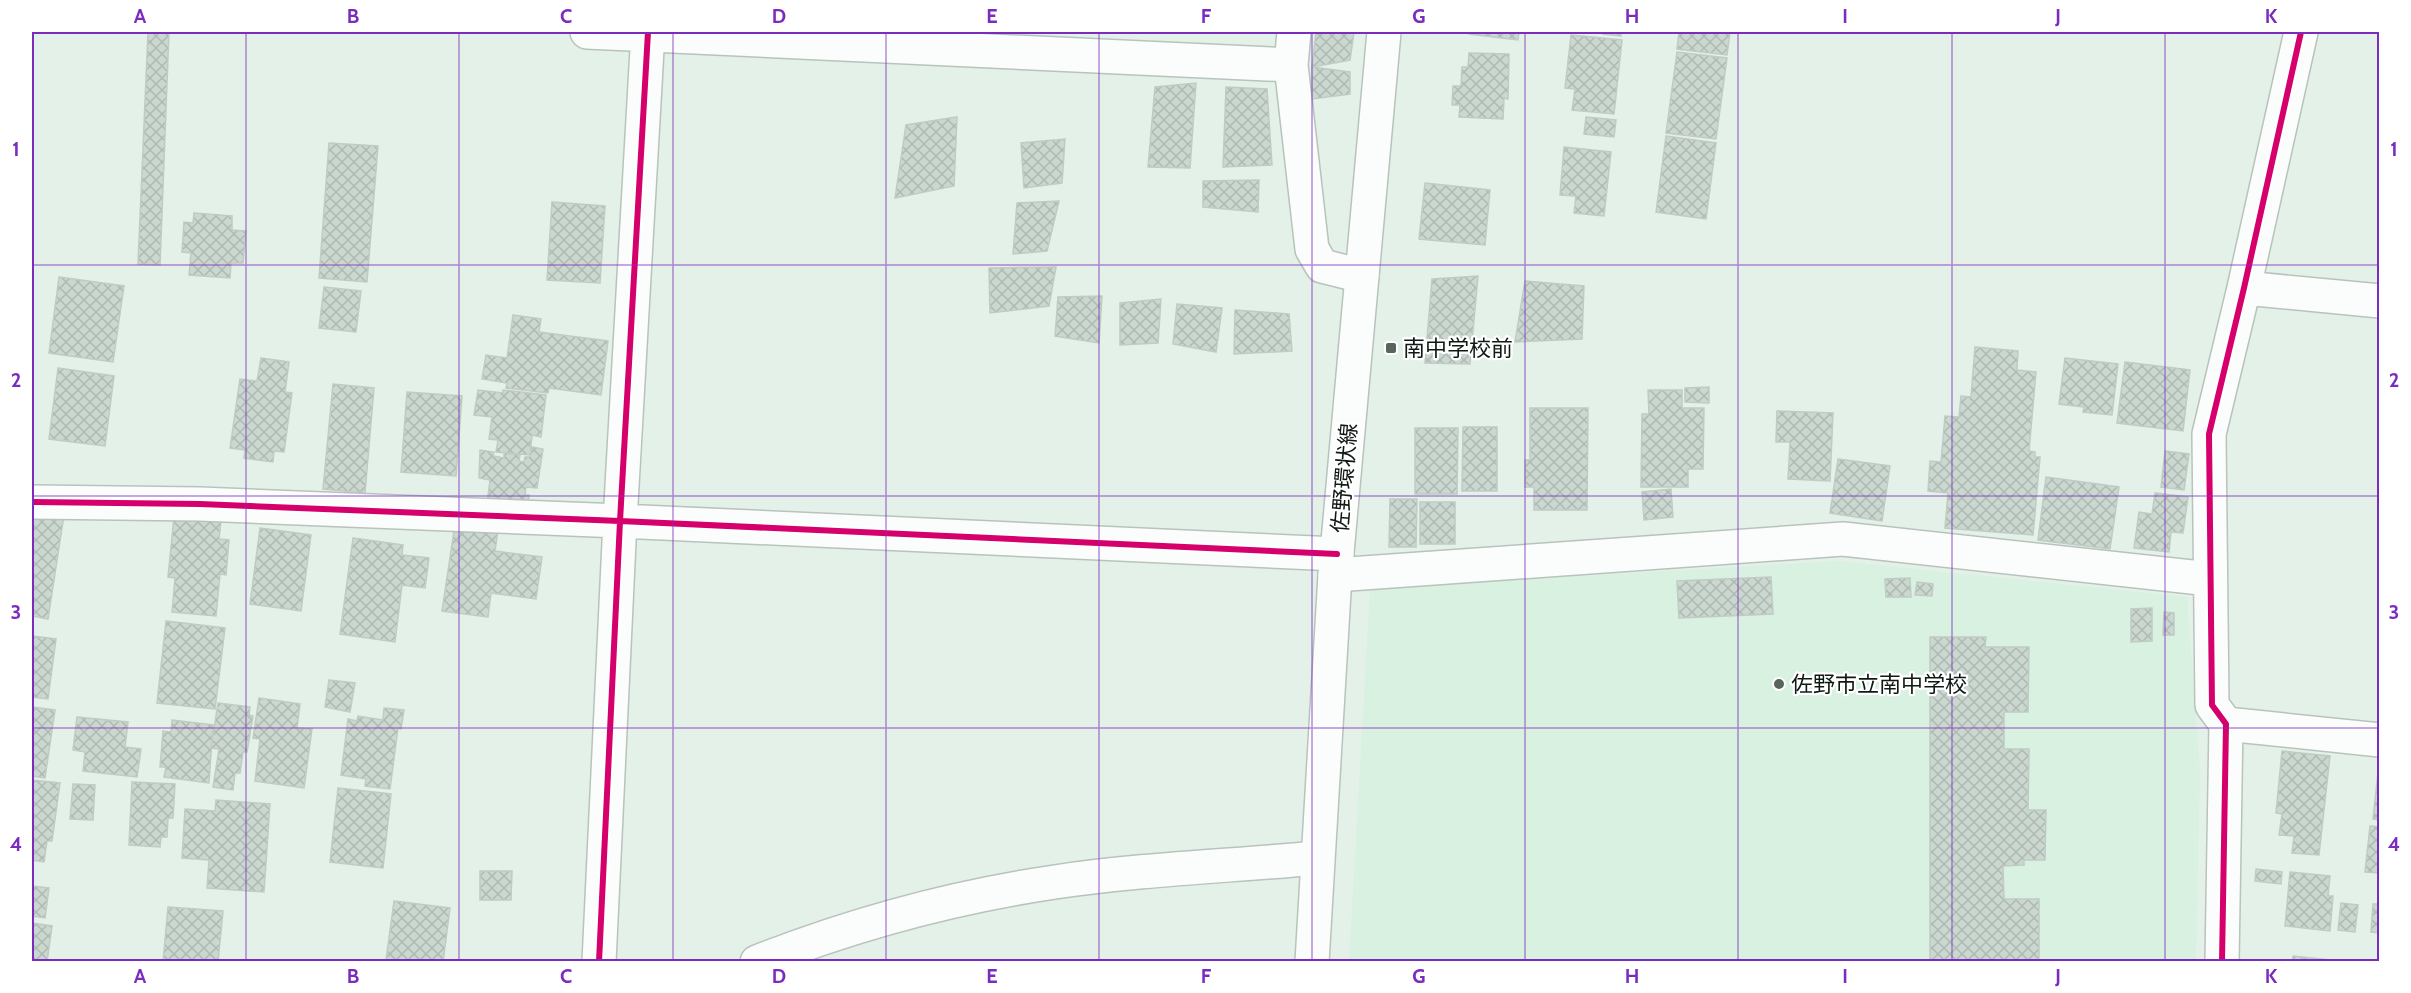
<svg xmlns="http://www.w3.org/2000/svg" width="2411" height="993" font-family="Cabin,'Noto Sans JP',sans-serif">
	<defs>
		<pattern id="building-cross-hatch" width="8" height="8" patternUnits="userSpaceOnUse" patternTransform="scale(1.5)"><rect width="8" height="8" fill="#cbd8d0"/><path d="M0 0l8 8M0 8l8-8" fill="none" stroke="#adb9b2"/></pattern>
	</defs>
	<rect width="100%" height="100%" fill="#e3f1e8"/>
	<path fill="#d8f1e1" d="M 1839,561 L 2187,597 L 2200,771 L 2196,961 L 1349,962 L 1370,588 Z"/>
	<path fill="url(#building-cross-hatch)" stroke="#c0cbc4" stroke-width="1.5" d="M 148,32 L 169,32 L 160,265 L 138,264 Z
		M 1316,32 L 1354,32 L 1350,60 L 1312,67 Z
		M 1469,32 L 1519,32 L 1518,40 L 1469,34 Z
		M 1604,32 L 1621,32 L 1621,36 L 1603,34 Z
		M 1679,32 L 1730,32 L 1727,55 L 1677,49 Z
		M 1571,35 L 1622,40 L 1614,114 L 1572,110 L 1575,89 L 1565,88 Z
		M 1677,52 L 1727,58 L 1716,139 L 1666,133 Z
		M 1469,53 L 1509,54 L 1508,99 L 1504,98 L 1503,119 L 1459,117 L 1460,105 L 1452,105 L 1453,86 L 1461,86 L 1462,67 L 1468,67 Z
		M 1312,67 L 1350,72 L 1350,94 L 1312,99 Z
		M 1196,83 L 1190,168 L 1148,167 L 1155,87 Z
		M 1226,87 L 1267,89 L 1272,165 L 1223,167 Z
		M 957,117 L 954,186 L 895,198 L 906,125 Z
		M 1586,117 L 1616,120 L 1614,137 L 1584,134 Z
		M 1666,136 L 1716,143 L 1706,219 L 1656,212 Z
		M 1065,139 L 1062,183 L 1024,188 L 1021,143 Z
		M 329,143 L 378,146 L 367,282 L 319,278 Z
		M 1564,147 L 1611,152 L 1604,216 L 1574,213 L 1576,196 L 1560,195 Z
		M 1259,180 L 1258,212 L 1203,207 L 1203,181 Z
		M 1425,183 L 1490,190 L 1485,245 L 1419,239 Z
		M 1059,201 L 1047,251 L 1013,254 L 1017,203 Z
		M 552,202 L 605,206 L 600,283 L 547,280 Z
		M 194,213 L 232,216 L 232,230 L 246,231 L 243,263 L 231,263 L 230,278 L 189,275 L 191,253 L 182,252 L 184,222 L 193,223 Z
		M 1056,267 L 1049,306 L 990,313 L 989,268 Z
		M 1478,276 L 1470,364 L 1425,363 L 1432,279 Z
		M 59,277 L 124,286 L 113,362 L 49,353 Z
		M 1525,281 L 1584,286 L 1582,339 L 1515,342 Z
		M 324,287 L 361,291 L 356,332 L 319,328 Z
		M 1102,296 L 1099,343 L 1055,336 L 1058,297 Z
		M 1161,299 L 1158,343 L 1120,345 L 1120,303 Z
		M 1177,304 L 1222,308 L 1216,352 L 1173,344 Z
		M 1235,310 L 1289,314 L 1292,351 L 1234,354 Z
		M 513,315 L 541,319 L 539,332 L 608,341 L 601,395 L 549,388 L 548,393 L 506,388 L 507,383 L 482,379 L 486,355 L 507,358 Z
		M 1975,347 L 2018,351 L 2017,370 L 2036,372 L 2029,451 L 2035,452 L 2035,457 L 2040,457 L 2033,535 L 1945,528 L 1948,493 L 1928,491 L 1930,461 L 1941,462 L 1945,416 L 1959,417 L 1961,396 L 1971,397 Z
		M 261,358 L 289,362 L 285,392 L 292,393 L 284,452 L 274,451 L 273,462 L 244,458 L 245,450 L 230,448 L 240,379 L 257,381 Z
		M 2065,358 L 2118,364 L 2112,415 L 2083,412 L 2084,407 L 2059,404 Z
		M 2125,362 L 2190,370 L 2183,431 L 2117,423 Z
		M 58,368 L 114,376 L 105,446 L 49,439 Z
		M 333,384 L 374,388 L 365,493 L 323,489 Z
		M 1709,387 L 1709,403 L 1685,402 L 1685,388 Z
		M 478,390 L 503,393 L 503,390 L 546,395 L 541,437 L 532,435 L 530,455 L 496,452 L 498,440 L 489,439 L 492,417 L 474,415 Z
		M 1648,390 L 1682,390 L 1682,408 L 1704,408 L 1703,469 L 1688,469 L 1688,487 L 1641,487 L 1642,414 L 1649,414 Z
		M 407,392 L 462,396 L 456,476 L 401,472 Z
		M 1530,408 L 1588,408 L 1587,510 L 1534,510 L 1534,487 L 1525,487 L 1525,460 L 1530,460 Z
		M 1777,411 L 1833,413 L 1830,481 L 1788,479 L 1790,442 L 1776,442 Z
		M 1463,427 L 1497,427 L 1497,491 L 1462,491 Z
		M 1415,428 L 1458,428 L 1457,494 L 1415,494 Z
		M 532,447 L 543,449 L 537,488 L 526,487 L 525,495 L 529,495 L 528,506 L 487,504 L 490,480 L 479,478 L 480,450 L 494,452 L 493,456 L 504,458 L 504,453 L 520,455 L 519,461 L 524,462 L 525,457 L 530,457 Z
		M 2165,451 L 2189,454 L 2184,490 L 2161,487 Z
		M 1838,459 L 1890,466 L 1882,521 L 1830,513 Z
		M 2046,477 L 2119,487 L 2110,549 L 2038,540 Z
		M 1671,489 L 1673,517 L 1644,520 L 1642,492 Z
		M 2155,493 L 2188,497 L 2183,533 L 2171,532 L 2169,552 L 2134,548 L 2139,512 L 2152,514 Z
		M 1390,499 L 1417,499 L 1416,547 L 1389,547 Z
		M 1420,502 L 1455,502 L 1455,544 L 1420,544 Z
		M 175,507 L 222,512 L 219,539 L 229,540 L 226,575 L 220,574 L 216,616 L 172,612 L 175,578 L 168,577 Z
		M 32,510 L 64,515 L 48,619 L 32,616 Z
		M 455,524 L 498,530 L 495,551 L 542,557 L 536,599 L 491,593 L 488,617 L 442,611 Z
		M 260,528 L 311,535 L 301,611 L 250,604 Z
		M 353,538 L 403,545 L 402,555 L 429,558 L 425,588 L 402,585 L 395,642 L 340,634 Z
		M 1771,577 L 1773,614 L 1679,618 L 1677,581 Z
		M 1910,578 L 1911,597 L 1886,597 L 1885,579 Z
		M 1917,582 L 1933,584 L 1932,596 L 1915,595 Z
		M 2152,608 L 2152,641 L 2131,642 L 2131,609 Z
		M 2164,612 L 2174,613 L 2174,635 L 2163,635 Z
		M 166,621 L 225,628 L 215,709 L 157,703 Z
		M 32,636 L 56,639 L 48,699 L 32,697 Z
		M 1930,637 L 1986,637 L 1985,647 L 2029,647 L 2028,712 L 2004,712 L 2004,749 L 2029,749 L 2028,810 L 2046,810 L 2045,860 L 2024,860 L 2024,865 L 2003,866 L 2004,899 L 2039,899 L 2039,961 L 1930,962 Z
		M 329,680 L 355,683 L 350,712 L 325,707 Z
		M 259,698 L 300,704 L 297,728 L 312,729 L 304,788 L 255,781 L 260,739 L 253,738 Z
		M 218,703 L 250,707 L 249,715 L 253,716 L 247,752 L 243,752 L 240,773 L 235,773 L 233,790 L 213,787 L 219,749 L 211,748 Z
		M 32,707 L 55,710 L 45,778 L 32,776 Z
		M 384,708 L 404,710 L 401,729 L 398,728 L 390,789 L 365,786 L 366,779 L 341,775 L 348,719 L 357,721 L 358,716 L 383,720 Z
		M 77,717 L 128,722 L 125,747 L 141,749 L 137,777 L 83,771 L 85,752 L 73,750 Z
		M 172,720 L 213,725 L 209,783 L 164,777 L 166,767 L 160,767 L 163,731 L 171,732 Z
		M 2282,751 L 2330,756 L 2319,855 L 2292,853 L 2294,836 L 2279,835 L 2282,814 L 2276,813 Z
		M 2379,763 L 2380,763 L 2380,820 L 2373,819 Z
		M 32,780 L 60,783 L 52,841 L 47,841 L 44,862 L 32,860 Z
		M 132,782 L 175,784 L 173,818 L 168,818 L 167,837 L 161,837 L 160,847 L 129,845 Z
		M 73,784 L 95,785 L 93,820 L 70,819 Z
		M 338,788 L 391,794 L 383,868 L 330,862 Z
		M 216,800 L 270,804 L 264,892 L 207,888 L 209,860 L 182,858 L 185,809 L 215,811 Z
		M 2370,826 L 2380,827 L 2380,873 L 2365,872 Z
		M 2256,869 L 2282,872 L 2281,884 L 2255,881 Z
		M 480,871 L 512,871 L 511,900 L 480,900 Z
		M 2290,872 L 2330,876 L 2328,896 L 2333,896 L 2330,931 L 2285,926 Z
		M 32,886 L 49,888 L 45,918 L 32,916 L 32,922 Z
		M 394,901 L 450,908 L 443,962 L 386,960 Z
		M 2341,903 L 2358,905 L 2355,932 L 2338,930 Z
		M 2373,904 L 2380,904 L 2380,933 L 2371,932 Z
		M 168,907 L 223,911 L 218,962 L 163,962 Z
		M 32,923 L 52,926 L 47,962 L 32,962 Z
		M 2293,956 L 2330,960 L 2330,962 L 2292,962 Z"/>
	<g fill="none" stroke-linecap="round" stroke-linejoin="round">
		<defs>
			<path id="street" d="M 587,32 L 1291,65 L 1294,32
				M 648,32 L 620,521 L 1337,554
				M 1291,65 L 1312,249 L 1322,266 L 1362,276
				M 2244,288 L 2380,301
				M 32,502 L 200,504 L 620,521 L 599,962
				M 1335,575 L 1843,539 L 2210,579
				M 2226,724 L 2380,740
				M 757,962 C 854,924 953,897 1055,882 C 1141,869 1230,866 1317,858
				M 2222,962 L 2226,724 L 2212,705 L 2209,434 L 2244,288 L 2301,32"/>
			<path id="secondary" d="M 1312,962 L 1335,575 L 1384,32"/>
		</defs>
		<use href="#street" stroke="#b8c3bc" stroke-width="36"/>
		<use href="#secondary" stroke="#b8c3bc" stroke-width="36"/>
		<use href="#street" stroke="#fbfdfc" stroke-width="33"/>
		<use href="#secondary" stroke="#fbfdfc" stroke-width="33"/>
		<defs>
			<path id="cycleway" d="M 648,32 L 620,521 L 1337,554
				M 32,502 L 200,504 L 620,521 L 599,962
				M 2222,962 L 2226,724 L 2212,705 L 2209,434 L 2244,288 L 2301,32"/>
		</defs>
		<use href="#cycleway" stroke="#fff" stroke-width="10"/>
		<use href="#cycleway" stroke="#d6006c" stroke-width="6"/>
	</g>
	<path fill="none" stroke="#7b2cbf" stroke-width="1.5" stroke-opacity="0.55" d="M 246,32 L 246,962M 459,32 L 459,962M 673,32 L 673,962M 886,32 L 886,962M 1099,32 L 1099,962M 1312,32 L 1312,962M 1525,32 L 1525,962M 1738,32 L 1738,962M 1952,32 L 1952,962M 2165,32 L 2165,962M 32,265 L 2380,265M 32,496 L 2380,496M 32,728 L 2380,728"/>
	<g fill="#59645d" stroke="#fff" stroke-width="2">
		<rect x="1385" y="342" width="12" height="12" rx="3"/>
		<circle cx="1779" cy="684" r="6"/>
	</g>
	<g text-anchor="middle" stroke-width="4.5" stroke-linejoin="round" paint-order="stroke">
		<g font-size="22" fill="#0f1812" stroke="#fff" text-anchor="start">
			<text x="1403" y="356">南中学校前</text>
			<text x="1791" y="692">佐野市立南中学校</text>
		</g>
		<g font-size="22" fill="#0f1812" stroke="#fff">
			<text transform="translate(1344 478) rotate(-85)" y="8">佐野環状線</text>
		</g>
	</g>
	<rect width="2411" height="993" fill="none" stroke="#ffffff" stroke-width="66"/>
	<rect x="33" y="33" width="2345" height="927" fill="none" stroke="#7b2cbf" stroke-width="2"/>
	<g font-size="20" text-anchor="middle" font-weight="bold" fill="#7b2cbf">
		<text x="140" y="23">A</text>
		<text x="353" y="23">B</text>
		<text x="566" y="23">C</text>
		<text x="779" y="23">D</text>
		<text x="992" y="23">E</text>
		<text x="1206" y="23">F</text>
		<text x="1419" y="23">G</text>
		<text x="1632" y="23">H</text>
		<text x="1845" y="23">I</text>
		<text x="2058" y="23">J</text>
		<text x="2271" y="23">K</text>
		<text x="16" y="156">1</text>
		<text x="2394" y="156">1</text>
		<text x="16" y="387">2</text>
		<text x="2394" y="387">2</text>
		<text x="16" y="619">3</text>
		<text x="2394" y="619">3</text>
		<text x="16" y="851">4</text>
		<text x="2394" y="851">4</text>
		<text x="140" y="983">A</text>
		<text x="353" y="983">B</text>
		<text x="566" y="983">C</text>
		<text x="779" y="983">D</text>
		<text x="992" y="983">E</text>
		<text x="1206" y="983">F</text>
		<text x="1419" y="983">G</text>
		<text x="1632" y="983">H</text>
		<text x="1845" y="983">I</text>
		<text x="2058" y="983">J</text>
		<text x="2271" y="983">K</text>
	</g>
</svg>
